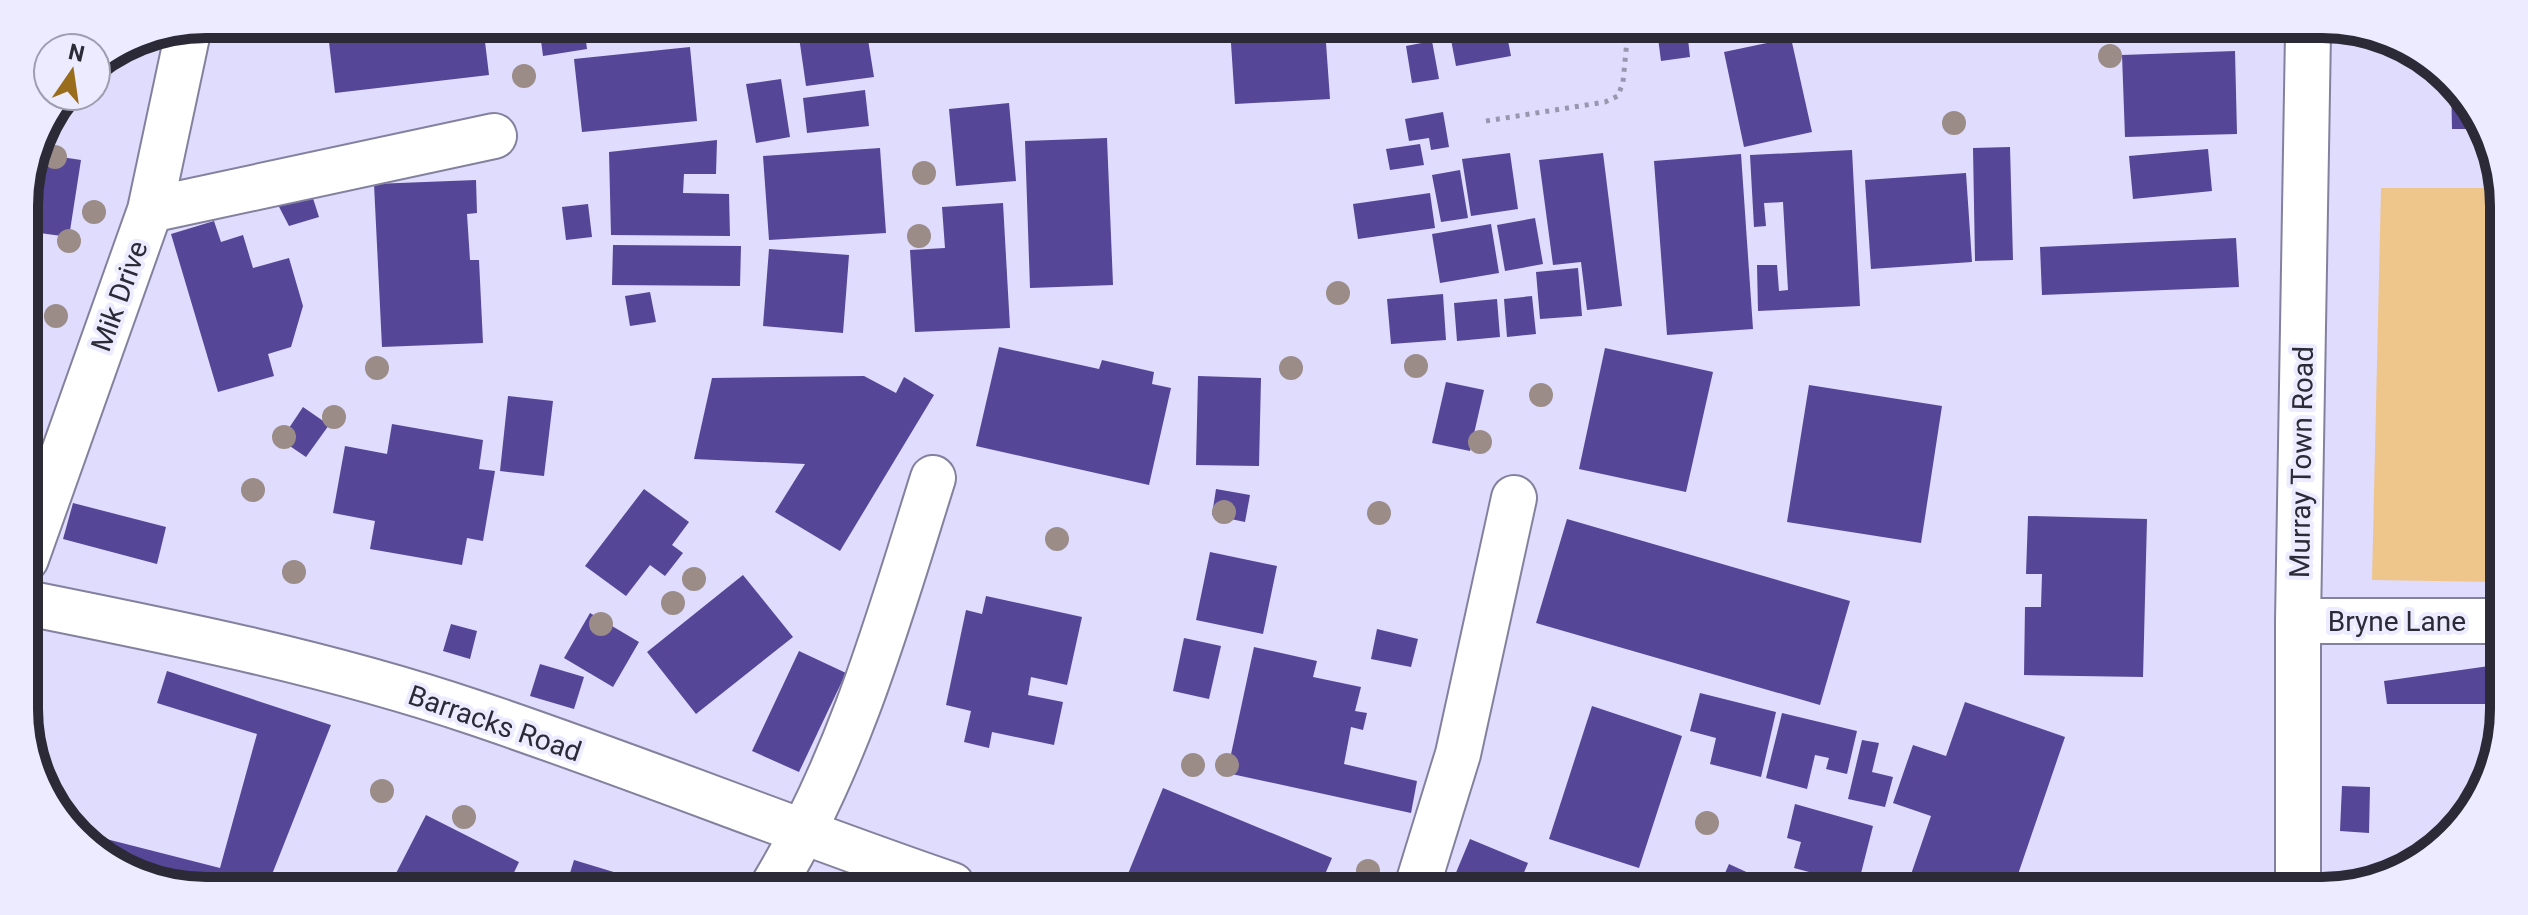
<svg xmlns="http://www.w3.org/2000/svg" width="2528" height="915" font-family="Roboto,sans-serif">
	<rect width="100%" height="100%" fill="#dfdcfd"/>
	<path fill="#eec68b" d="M 2381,188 L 2502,188 L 2497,582 L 2372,580 Z"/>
	<path fill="#554697" d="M 327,25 L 483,25 L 489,75 L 335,93 Z
		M 539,25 L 584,26 L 587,49 L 543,56 Z
		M 643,26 L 688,26 L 689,34 L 646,41 Z
		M 822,27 L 866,27 L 874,77 L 806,86 L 798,30 Z
		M 1230,28 L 1325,29 L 1330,99 L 1235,104 Z
		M 1449,29 L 1506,30 L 1511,56 L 1456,66 Z
		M 1657,30 L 1687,30 L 1690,57 L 1661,61 Z
		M 1791,38 L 1812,132 L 1744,147 L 1724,52 Z
		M 1432,41 L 1439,79 L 1412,83 L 1406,46 Z
		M 690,47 L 697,121 L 582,132 L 574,59 Z
		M 2235,51 L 2237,134 L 2125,137 L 2122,55 Z
		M 781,79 L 790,137 L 756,143 L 746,84 Z
		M 2451,81 L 2459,86 L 2479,129 L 2452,129 Z
		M 865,90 L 869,126 L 807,133 L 803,98 Z
		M 65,96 L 53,126 L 43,125 L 60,103 Z
		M 1009,103 L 1016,181 L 956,186 L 949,109 Z
		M 1443,112 L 1449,147 L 1431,150 L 1429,138 L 1409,141 L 1405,119 Z
		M 1107,138 L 1113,285 L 1030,288 L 1025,141 Z
		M 717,140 L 716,174 L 684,174 L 683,193 L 729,194 L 730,236 L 611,235 L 609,152 Z
		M 1420,144 L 1424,165 L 1390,170 L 1386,149 Z
		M 2010,147 L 2013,260 L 1975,261 L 1973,148 Z
		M 880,148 L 886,233 L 769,240 L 763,156 Z
		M 2208,149 L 2212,191 L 2133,199 L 2129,156 Z
		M 1852,150 L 1860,306 L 1758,311 L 1757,265 L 1777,265 L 1779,291 L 1788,290 L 1783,202 L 1764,203 L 1766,226 L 1754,227 L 1750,155 Z
		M 35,153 L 81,160 L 69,237 L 25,231 L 24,193 Z
		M 1510,153 L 1518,209 L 1471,216 L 1462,159 Z
		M 1603,153 L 1622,306 L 1587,310 L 1581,262 L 1553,265 L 1539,160 Z
		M 1741,154 L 1753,329 L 1667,335 L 1654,161 Z
		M 1460,170 L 1468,218 L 1441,222 L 1432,175 Z
		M 1966,173 L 1972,262 L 1871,269 L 1865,180 Z
		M 476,180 L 477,213 L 467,214 L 470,260 L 479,260 L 483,343 L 382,347 L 374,184 Z
		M 310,189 L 319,217 L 289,226 L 275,199 Z
		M 1430,193 L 1435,228 L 1358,239 L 1353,204 Z
		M 1003,203 L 1010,328 L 915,332 L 910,250 L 945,248 L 942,207 Z
		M 588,204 L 592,237 L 566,240 L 562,207 Z
		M 1535,218 L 1543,264 L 1505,271 L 1497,225 Z
		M 214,221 L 221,242 L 243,235 L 253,268 L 289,258 L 303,306 L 291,347 L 268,354 L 274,376 L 218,392 L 171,234 Z
		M 1491,224 L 1499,273 L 1440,283 L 1432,234 Z
		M 2236,238 L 2239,287 L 2042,295 L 2040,247 Z
		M 613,245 L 741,246 L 740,286 L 612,285 Z
		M 769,249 L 849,255 L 843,333 L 763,326 Z
		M 1578,268 L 1582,316 L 1540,319 L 1536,272 Z
		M 650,292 L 656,322 L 630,326 L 625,296 Z
		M 1443,294 L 1446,340 L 1391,344 L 1387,299 Z
		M 1532,296 L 1536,334 L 1507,337 L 1504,299 Z
		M 1497,299 L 1500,337 L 1457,341 L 1454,303 Z
		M 999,347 L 1099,369 L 1102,360 L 1154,372 L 1152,384 L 1171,388 L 1149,485 L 976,446 Z
		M 1605,348 L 1713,372 L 1686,492 L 1579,469 Z
		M 864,376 L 896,393 L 904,377 L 934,395 L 840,551 L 775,512 L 805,464 L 694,459 L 712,378 Z
		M 1198,376 L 1261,378 L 1259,466 L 1196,465 Z
		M 1446,382 L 1484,390 L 1470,451 L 1432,443 Z
		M 1809,385 L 1942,406 L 1921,543 L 1787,522 Z
		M 508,396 L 553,401 L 544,476 L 500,471 Z
		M 303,407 L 329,425 L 306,457 L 281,440 Z
		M 392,424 L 483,440 L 479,469 L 495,471 L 483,541 L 467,538 L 462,565 L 370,549 L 375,521 L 333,513 L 345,446 L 387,454 Z
		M 644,489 L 689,522 L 672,545 L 683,553 L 665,576 L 650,565 L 626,596 L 585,566 Z
		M 1216,489 L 1250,495 L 1245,522 L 1212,515 Z
		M 73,503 L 166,527 L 157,564 L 63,539 Z
		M 2028,516 L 2147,519 L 2143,677 L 2024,675 L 2025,607 L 2041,607 L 2042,574 L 2026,574 Z
		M 1567,519 L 1850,601 L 1820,705 L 1536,623 Z
		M 1210,552 L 1277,566 L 1263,634 L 1196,620 Z
		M 743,575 L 793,637 L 696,714 L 647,652 Z
		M 986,596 L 1082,617 L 1067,685 L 1031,677 L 1028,695 L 1063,702 L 1054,745 L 992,732 L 989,748 L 964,742 L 971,711 L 946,705 L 966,610 L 982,614 Z
		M 590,613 L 639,642 L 613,687 L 564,658 Z
		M 451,624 L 477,631 L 470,659 L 443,651 Z
		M 1377,629 L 1418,639 L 1411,667 L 1371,659 Z
		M 1184,638 L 1221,646 L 1209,699 L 1173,691 Z
		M 1254,647 L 1317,661 L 1313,677 L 1361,687 L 1355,711 L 1367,713 L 1363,730 L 1351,727 L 1344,764 L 1417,781 L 1411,813 L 1227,773 Z
		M 799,651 L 846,673 L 799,772 L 752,751 Z
		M 540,664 L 584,677 L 574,709 L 530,696 Z
		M 2496,665 L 2495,704 L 2387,704 L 2384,681 Z
		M 167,671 L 331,725 L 269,882 L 148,881 L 71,830 L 220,868 L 257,734 L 157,703 Z
		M 1700,693 L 1776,712 L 1761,777 L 1710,764 L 1716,738 L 1690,731 Z
		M 1965,702 L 2065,737 L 2013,889 L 1906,889 L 1931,816 L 1893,803 L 1913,745 L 1946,756 Z
		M 1592,706 L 1682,736 L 1639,868 L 1549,839 Z
		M 1782,713 L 1857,731 L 1847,774 L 1826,769 L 1829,758 L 1815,755 L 1807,789 L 1766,778 Z
		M 1862,740 L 1879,743 L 1872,772 L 1893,777 L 1885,807 L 1848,799 Z
		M 2342,786 L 2370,787 L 2369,833 L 2340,831 Z
		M 1163,788 L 1332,858 L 1320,886 L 1123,886 Z
		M 1795,804 L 1873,826 L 1858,885 L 1794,868 L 1801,842 L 1787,838 Z
		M 426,815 L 519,862 L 509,883 L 391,883 Z
		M 1470,839 L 1528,863 L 1518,887 L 1450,887 Z
		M 574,860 L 650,883 L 649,884 L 567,883 Z
		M 1729,864 L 1781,888 L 1700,888 L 1707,873 L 1722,880 Z"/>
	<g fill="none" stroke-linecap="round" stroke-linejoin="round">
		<defs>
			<path id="minor" d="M 150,210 L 494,136
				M 26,559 L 150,210 L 189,27
				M 27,603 C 177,633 327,663 473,712 C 634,766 791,830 952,885
				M 2298,621 L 2496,621
				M 774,884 C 850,758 889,618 933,478
				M 1417,887 L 1458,754 L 1514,498
				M 2298,890 L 2298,621 L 2308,33"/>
		</defs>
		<use href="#minor" stroke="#83819e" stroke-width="48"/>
		<path stroke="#9997b0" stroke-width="5" stroke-dasharray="4 6" stroke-linecap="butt" d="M 1486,121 L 1605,102 L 1618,96 L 1623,82 L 1628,30"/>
		<use href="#minor" stroke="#fff" stroke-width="44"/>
	</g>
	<g fill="#9b8c87">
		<circle cx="2110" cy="56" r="12"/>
		<circle cx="524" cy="76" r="12"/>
		<circle cx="1954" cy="123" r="12"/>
		<circle cx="55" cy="157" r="12"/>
		<circle cx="924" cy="173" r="12"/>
		<circle cx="94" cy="212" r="12"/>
		<circle cx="919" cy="236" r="12"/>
		<circle cx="69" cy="241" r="12"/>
		<circle cx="1338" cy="293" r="12"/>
		<circle cx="56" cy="316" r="12"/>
		<circle cx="1416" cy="366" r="12"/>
		<circle cx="377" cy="368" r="12"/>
		<circle cx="1291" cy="368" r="12"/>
		<circle cx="1541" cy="395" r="12"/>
		<circle cx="334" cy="417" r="12"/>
		<circle cx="284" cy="437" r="12"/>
		<circle cx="1480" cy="442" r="12"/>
		<circle cx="253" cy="490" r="12"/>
		<circle cx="1224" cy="512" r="12"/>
		<circle cx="1379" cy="513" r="12"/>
		<circle cx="1057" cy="539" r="12"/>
		<circle cx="294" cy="572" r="12"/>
		<circle cx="694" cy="579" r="12"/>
		<circle cx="673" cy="603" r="12"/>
		<circle cx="601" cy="624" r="12"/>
		<circle cx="1193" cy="765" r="12"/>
		<circle cx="1227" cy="765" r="12"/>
		<circle cx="382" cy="791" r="12"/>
		<circle cx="464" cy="817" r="12"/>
		<circle cx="1707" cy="823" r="12"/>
		<circle cx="1368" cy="871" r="12"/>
	</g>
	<g text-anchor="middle" stroke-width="8" stroke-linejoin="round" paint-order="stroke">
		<g font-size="28" fill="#2b2a36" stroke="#ecebff">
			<text transform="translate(119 296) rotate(-70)" y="10">Mik Drive</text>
			<text transform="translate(2301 462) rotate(-89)" y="10">Murray Town Road</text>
			<text x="2397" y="631">Bryne Lane</text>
			<text transform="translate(495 723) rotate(19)" y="10">Barracks Road</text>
		</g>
	</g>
	<path d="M0 0H2528V915H0ZM206 38H2322A168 168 0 0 1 2490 206V709A168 168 0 0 1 2322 877H206A168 168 0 0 1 38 709V206A168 168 0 0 1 206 38Z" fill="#ecebff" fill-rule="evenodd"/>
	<path fill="none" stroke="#2b2a36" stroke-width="10" d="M206 38H2322A168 168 0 0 1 2490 206V709A168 168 0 0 1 2322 877H206A168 168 0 0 1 38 709V206A168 168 0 0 1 206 38Z"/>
	<g transform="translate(72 72) rotate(13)"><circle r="38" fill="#ecebff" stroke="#9f9eaf" stroke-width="2"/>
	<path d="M0-6L14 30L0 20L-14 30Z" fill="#9a6d1c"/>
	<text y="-12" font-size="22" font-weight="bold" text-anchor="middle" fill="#2b2a36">N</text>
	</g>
</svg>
